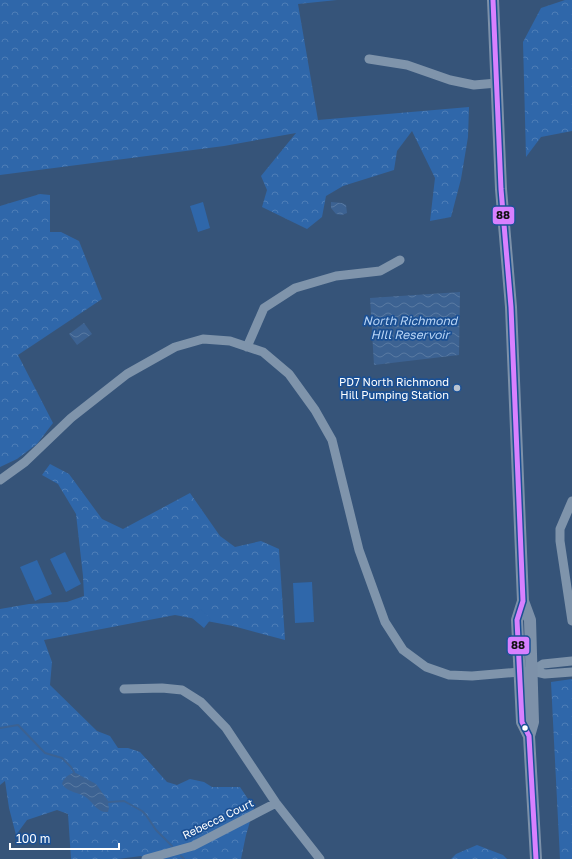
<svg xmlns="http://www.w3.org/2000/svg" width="572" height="859" font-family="'Golos Text',sans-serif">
	<defs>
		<pattern id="forest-crowns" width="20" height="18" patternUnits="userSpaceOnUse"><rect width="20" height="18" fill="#2f67aa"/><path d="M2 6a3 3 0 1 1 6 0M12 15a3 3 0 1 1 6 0" fill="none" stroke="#4e7eb7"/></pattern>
		<pattern id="water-waves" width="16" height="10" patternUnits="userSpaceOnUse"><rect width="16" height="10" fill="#3c6292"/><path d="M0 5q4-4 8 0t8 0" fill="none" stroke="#597aa2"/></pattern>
	</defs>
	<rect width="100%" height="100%" fill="#365479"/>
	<path fill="url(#forest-crowns)" d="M 0,0 L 337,0 L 298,4 L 318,120 L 469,107 L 468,137 L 461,179 L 451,217 L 430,221 L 435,178 L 412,131 L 397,151 L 394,170 L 343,186 L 326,196 L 322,217 L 307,229 L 262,207 L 267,190 L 261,176 L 296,133 L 224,146 L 0,175 Z
		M 565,0 L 572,0 L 572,131 L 541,137 L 526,157 L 523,42 L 541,8 Z
		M 40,194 L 50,195 L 50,232 L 61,232 L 79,241 L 102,299 L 18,355 L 53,423 L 37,444 L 17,459 L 0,467 L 0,206 Z
		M 50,464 L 69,474 L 102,519 L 123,529 L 190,493 L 220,536 L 235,547 L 261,541 L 279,549 L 285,640 L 233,626 L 175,615 L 44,640 L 52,662 L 50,685 L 97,731 L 110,736 L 118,748 L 128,748 L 140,752 L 167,782 L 177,785 L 190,779 L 204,782 L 212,787 L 240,787 L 254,808 L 246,835 L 241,859 L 145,859 L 141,856 L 118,859 L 71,859 L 68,814 L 57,810 L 27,820 L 16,835 L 9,808 L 5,781 L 0,785 L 0,609 L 29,604 L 67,602 L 84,596 L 83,576 L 76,514 L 58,484 L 42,475 Z
		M 572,679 L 572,859 L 560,859 L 551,682 Z
		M 477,845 L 503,855 L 507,859 L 451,859 L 456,854 Z"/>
	<path fill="#2f67aa" d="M 203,202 L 210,228 L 198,232 L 190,206 Z
		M 65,552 L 81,584 L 66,592 L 50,559 Z
		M 37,560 L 52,594 L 35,601 L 20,567 Z
		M 312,582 L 314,622 L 295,623 L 293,583 Z
		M 200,609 L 211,619 L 204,628 L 192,618 Z"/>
	<path fill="url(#water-waves)" d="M 331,202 L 342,203 L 346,205 L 347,213 L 342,215 L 336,214 L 331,208 Z
		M 460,292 L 459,355 L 374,365 L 370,298 Z
		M 84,323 L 92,334 L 77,345 L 69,334 Z
		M 74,772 L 96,784 L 109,802 L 108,804 L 109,808 L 108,812 C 98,813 94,804 87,798 C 79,792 68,793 62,784 C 64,777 69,775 74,772 Z"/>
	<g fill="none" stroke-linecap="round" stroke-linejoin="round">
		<path stroke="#3c6292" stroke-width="2" d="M 0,728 L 18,725 L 45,753 L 62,758 L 71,767 L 74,772
			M 109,802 L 124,801 L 142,811 L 146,815 L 156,830 L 172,846
			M 181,856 L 184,859"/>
		<path stroke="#7f94ab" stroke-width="9" d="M 369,59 L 407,65 L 450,80 L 474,85 L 497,83
			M 247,347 L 264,308 L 295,288 L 336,276 L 380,271 L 400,260
			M 0,480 L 25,462 L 71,418 L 127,374 L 175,347 L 203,339 L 230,341 L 263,352 L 289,374 L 315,410 L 332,440 L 359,550 L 385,622 L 403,650 L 426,667 L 449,675 L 472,676 L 532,671 L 545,674 L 572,672
			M 572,501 L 560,529 L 560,541 L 572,621
			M 532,671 L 543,664 L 572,661
			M 124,689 L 162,688 L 182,690 L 201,702 L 226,728 L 276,803 L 320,859
			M 146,859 L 193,846 L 276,803"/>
		<path stroke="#7d91a9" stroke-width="12" d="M 493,0 L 501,189 L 511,307 L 523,601 L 530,620 L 533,722 L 529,736 L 536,859
			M 523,601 L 517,620 L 522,722 L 529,736"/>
		<defs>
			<path id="bus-1" d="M 493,0 L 501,189 L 511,307 L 523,601 L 517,620 L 522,722 L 529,736 L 536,859"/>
		</defs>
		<use href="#bus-1" stroke="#1b5094" stroke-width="8"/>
		<use href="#bus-1" stroke="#d880ff" stroke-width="5"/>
	</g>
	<circle fill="#b9c3d0" stroke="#1b5094" stroke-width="1.5" cx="457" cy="388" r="4"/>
	<circle fill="#fff" stroke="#1b5094" stroke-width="1.5" cx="525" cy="728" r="3.5"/>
	<g text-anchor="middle" stroke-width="3.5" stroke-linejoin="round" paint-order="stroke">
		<g font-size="11" fill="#fff" stroke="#1b5094" text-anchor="end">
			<text x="449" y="386">PD7 North Richmond<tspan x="449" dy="13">Hill Pumping Station</tspan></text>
		</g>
		<g font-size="11" fill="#fff" stroke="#1b5094">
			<text transform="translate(218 819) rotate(-26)" y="4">Rebecca Court</text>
		</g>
		<g font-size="12" font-style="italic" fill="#b9d5f6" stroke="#1b5094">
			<text x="410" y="325">North Richmond<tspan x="410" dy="14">HIll Reservoir</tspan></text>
		</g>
	</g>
	<g stroke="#1b5094" stroke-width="1.5">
		<rect x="492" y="206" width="23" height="19" rx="4" fill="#d880ff"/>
		<rect x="507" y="636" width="23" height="19" rx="4" fill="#d880ff"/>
	</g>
	<g font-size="11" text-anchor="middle" font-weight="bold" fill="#111">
		<text x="503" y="219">88</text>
		<text x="518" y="649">88</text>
	</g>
	<path d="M10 843v6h109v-6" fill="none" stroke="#ffffff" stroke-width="2"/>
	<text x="16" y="843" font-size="12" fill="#ffffff" stroke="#1b5094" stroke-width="3" paint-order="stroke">100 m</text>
</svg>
